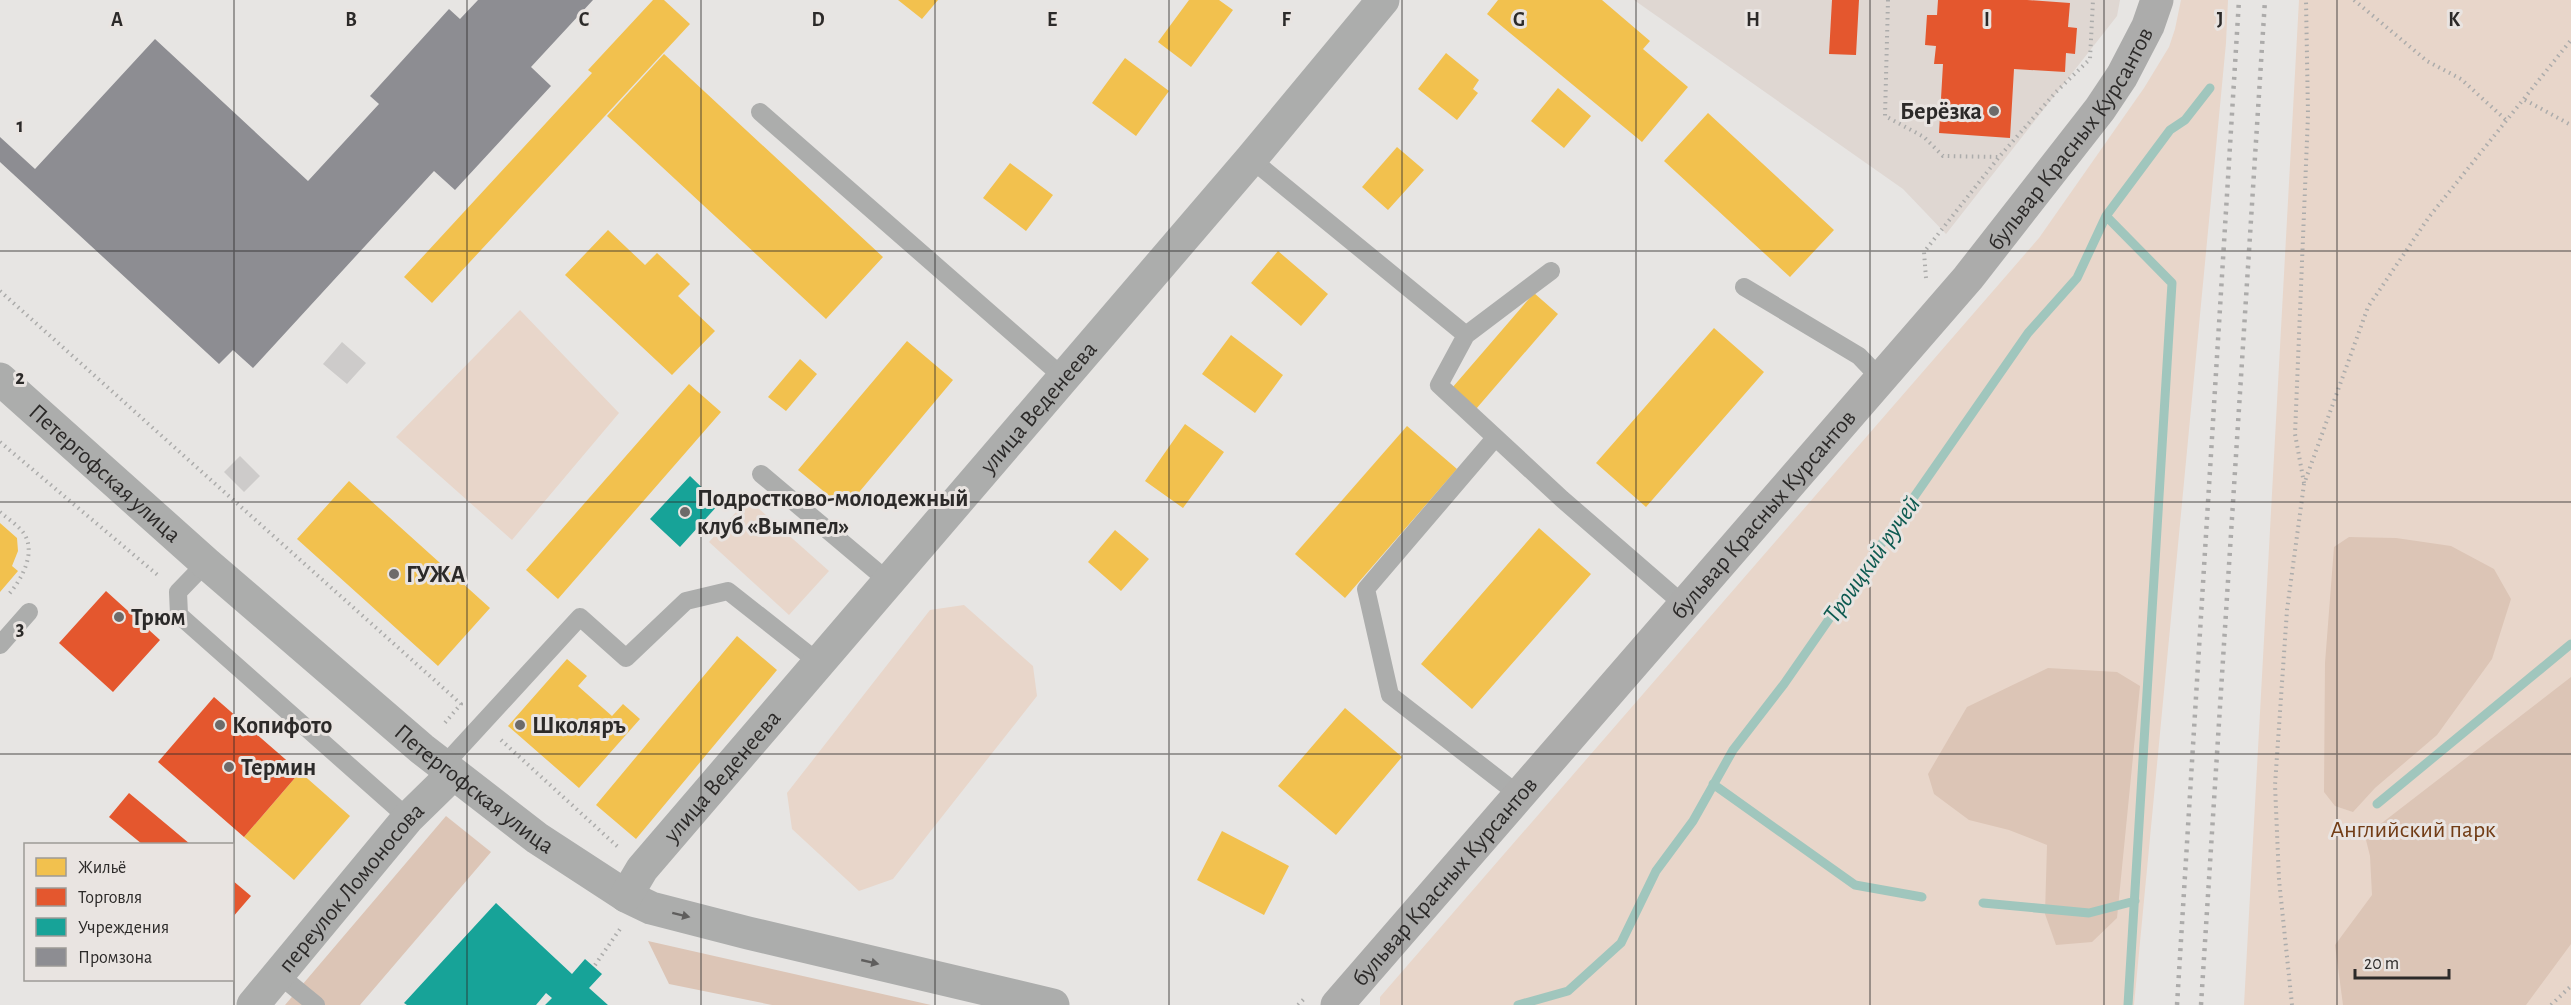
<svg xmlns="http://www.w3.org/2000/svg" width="2571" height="1005" font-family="'Alegreya Sans',sans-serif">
	<rect width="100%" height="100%" fill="#e7e5e3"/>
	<path fill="#dfd7d2" d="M 1634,0 L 2120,0 L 2117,16 L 1946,234 L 1903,189 Z"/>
	<path fill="#e8d6ca" d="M 2181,0 L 2228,0 L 2226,43 L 2134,1005 L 1380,1005 L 1380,997 L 2039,238 L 2144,88 L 2169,47 L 2175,29 Z
		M 2299,0 L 2571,0 L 2571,1005 L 2244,1005 Z
		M 520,310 L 619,413 L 512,540 L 396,437 Z
		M 748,499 L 829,571 L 789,615 L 709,542 Z
		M 964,605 L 1033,666 L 1037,696 L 893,879 L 859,891 L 792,829 L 787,793 L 930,610 Z"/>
	<path fill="#dcc5b6" d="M 2349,537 L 2396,538 L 2451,546 L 2494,569 L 2511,599 L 2492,659 L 2437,735 L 2375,788 L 2353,812 L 2335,806 L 2324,792 L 2325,663 L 2334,547 Z
		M 2048,668 L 2117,672 L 2140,686 L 2117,918 L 2092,942 L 2056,945 L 2045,914 L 2047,845 L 2009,830 L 1969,820 L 1934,794 L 1928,774 L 1967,707 Z
		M 2571,677 L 2571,944 L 2526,1005 L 2343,1005 L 2335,945 L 2372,895 L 2370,856 L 2365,836 Z
		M 446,816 L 491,852 L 360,1005 L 285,1005 Z
		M 648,941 L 931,1005 L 772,1005 L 669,984 Z"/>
	<path fill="#f2c14e" d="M 653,0 L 664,0 L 690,24 L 432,303 L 404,277 L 592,73 L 588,70 Z
		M 898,0 L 938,0 L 922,19 Z
		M 1189,0 L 1219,0 L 1233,10 L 1191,67 L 1158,42 Z
		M 1498,0 L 1602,0 L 1650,41 L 1643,49 L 1688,87 L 1642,142 L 1487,14 Z
		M 1446,53 L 1479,80 L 1473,89 L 1478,93 L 1457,120 L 1418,89 Z
		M 664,54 L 883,257 L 826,319 L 607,116 Z
		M 1125,58 L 1169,91 L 1136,136 L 1092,103 Z
		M 1558,88 L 1591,116 L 1564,148 L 1531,121 Z
		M 1708,113 L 1834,230 L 1790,277 L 1664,161 Z
		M 1397,147 L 1424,170 L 1388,210 L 1362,187 Z
		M 1010,163 L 1053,195 L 1026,231 L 983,198 Z
		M 608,230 L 645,265 L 657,253 L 690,284 L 678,296 L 715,331 L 672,375 L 565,275 Z
		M 1278,251 L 1328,294 L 1301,326 L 1251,283 Z
		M 1534,293 L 1558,314 L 1476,409 L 1452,388 Z
		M 1714,328 L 1764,372 L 1646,507 L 1596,463 Z
		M 1231,335 L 1283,375 L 1255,413 L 1202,374 Z
		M 907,341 L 953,380 L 845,509 L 798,470 Z
		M 800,359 L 817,374 L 786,411 L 768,397 Z
		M 689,384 L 721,412 L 558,599 L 526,570 Z
		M 1185,424 L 1224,452 L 1183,508 L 1145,481 Z
		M 1407,426 L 1457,469 L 1345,598 L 1295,554 Z
		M 349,481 L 490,608 L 438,666 L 297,539 Z
		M 0,523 L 17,538 L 18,551 L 12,566 L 18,571 L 0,592 Z
		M 1539,528 L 1591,574 L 1472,709 L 1421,664 Z
		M 1115,530 L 1149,559 L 1121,591 L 1088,562 Z
		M 737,636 L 777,670 L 636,839 L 596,805 Z
		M 567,659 L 587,676 L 578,686 L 612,716 L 623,704 L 640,719 L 579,788 L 508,726 Z
		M 1345,708 L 1402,757 L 1336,835 L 1278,786 Z
		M 300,772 L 350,816 L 294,880 L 244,837 Z
		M 1222,831 L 1289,866 L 1264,915 L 1197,880 Z"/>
	<path fill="#e4572e" d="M 1832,0 L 1859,0 L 1856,55 L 1829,54 Z
		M 1938,0 L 2027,0 L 2070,3 L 2068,27 L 2077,28 L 2075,54 L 2066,53 L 2065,72 L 2014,69 L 2010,138 L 1939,133 L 1943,64 L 1934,64 L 1936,46 L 1925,45 L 1927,15 L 1937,15 Z
		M 106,591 L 160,640 L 113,692 L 59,643 Z
		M 214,697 L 300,772 L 244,837 L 158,762 Z
		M 129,793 L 190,844 L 142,844 L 109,817 Z
		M 232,880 L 251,896 L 232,918 Z"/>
	<path fill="#17a398" d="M 690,476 L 719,504 L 680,547 L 650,519 Z
		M 496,903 L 572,974 L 585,959 L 602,974 L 589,988 L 608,1005 L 545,1005 L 552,998 L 546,993 L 536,1005 L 407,1005 L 404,1003 Z"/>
	<path fill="#8d8d92" d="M 478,0 L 593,0 L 531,67 L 551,86 L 455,190 L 434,171 L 253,368 L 233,350 L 219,364 L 0,162 L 0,137 L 35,169 L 155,39 L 308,181 L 379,104 L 370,96 L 449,9 L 460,19 Z"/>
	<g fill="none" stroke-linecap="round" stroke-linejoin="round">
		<path stroke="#a0c6bd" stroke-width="9" d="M 2106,216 L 2172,283 L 2128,1005
			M 1713,784 L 1855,885 L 1922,897
			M 2377,804 L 2571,644
			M 1983,903 L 2089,913 L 2135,901
			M 1518,1005 L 1568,991 L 1621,943 L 1656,871 L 1693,821 L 1733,750 L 1784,684 L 2028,333 L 2077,278 L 2106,216 L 2170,130 L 2185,120 L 2210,88"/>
	</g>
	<path fill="#cdcbca" d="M 342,342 L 366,363 L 347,384 L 323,364 Z
		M 240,456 L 260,476 L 244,492 L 224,472 Z"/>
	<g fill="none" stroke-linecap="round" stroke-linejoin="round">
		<path stroke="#acacab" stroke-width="4" stroke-dasharray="1.5 4.5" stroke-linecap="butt" d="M 1888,0 L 1885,116 L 1924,137 L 1943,156 L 1999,157 L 2056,92 L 2090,59 L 2093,0
			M 2354,0 L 2427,61 L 2461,79 L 2507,121
			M 2525,100 L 2571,125
			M 1926,278 L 1924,252 L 1999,157
			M 0,291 L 461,704 L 443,725
			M 0,442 L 160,577
			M 2304,483 L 2295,434 L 2308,115 L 2306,0
			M 0,512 C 7,518 16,524 22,531 C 38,550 22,579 9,594
			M 501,740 L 619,848
			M 595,965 L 620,929
			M 1298,1005 L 1306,997
			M 2292,1005 L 2279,880 L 2275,785 L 2287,610 L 2304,484 L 2368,307 L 2429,217 L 2571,40
			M 2551,1005 L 2571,986"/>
		<path stroke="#acadac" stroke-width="18" d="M 760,112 L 1063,377
			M 1251,159 L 1466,335
			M 1551,271 L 1466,335 L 1439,385 L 1562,499 L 1683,604
			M 1744,287 L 1859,356 L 1880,378
			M 1495,438 L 1366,589 L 1390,695 L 1519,795
			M 761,474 L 888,581
			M 206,563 L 178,592 L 179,615 L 408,818
			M 0,645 L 29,612
			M 444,765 L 580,617 L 626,658 L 686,601 L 728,591 L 818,662
			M 278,974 L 316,1005"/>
		<g stroke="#acadac" stroke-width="33">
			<path id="s1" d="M 0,379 L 206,563 L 422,749 L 537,838 L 626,896 L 651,908 L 748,933 L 1053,1005"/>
			<path id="s2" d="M 626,896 L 642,869 L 1251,159 L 1383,0"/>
			<path id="s3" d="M 253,1005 L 408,818 L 453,774"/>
		</g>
		<path stroke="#acacab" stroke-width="33" id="s4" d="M 1337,1005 L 1968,278 L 2100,109 L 2122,76 L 2148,26 L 2157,0"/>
		<path stroke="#acabaa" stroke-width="4.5" stroke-dasharray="3 6" stroke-linecap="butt" d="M 2177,1005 L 2239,0
			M 2201,1005 L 2265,0"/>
	</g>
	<defs><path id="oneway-solid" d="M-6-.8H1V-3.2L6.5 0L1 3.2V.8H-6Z" transform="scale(1.5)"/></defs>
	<g fill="#5f5e5d">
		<use href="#oneway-solid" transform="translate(681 915) rotate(14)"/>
		<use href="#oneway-solid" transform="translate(870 962) rotate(13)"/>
	</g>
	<path fill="none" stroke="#2c2a29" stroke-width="1.5" stroke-opacity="0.55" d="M 234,0 L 234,1005M 467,0 L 467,1005M 701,0 L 701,1005M 935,0 L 935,1005M 1169,0 L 1169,1005M 1402,0 L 1402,1005M 1636,0 L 1636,1005M 1870,0 L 1870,1005M 2104,0 L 2104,1005M 2337,0 L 2337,1005M 0,251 L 2571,251M 0,502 L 2571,502M 0,754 L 2571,754"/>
	<g fill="#6d6b6a" stroke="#e9e4e1" stroke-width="2">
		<circle cx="1994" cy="111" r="6"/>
		<circle cx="685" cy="512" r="6"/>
		<circle cx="394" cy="574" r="6"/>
		<circle cx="119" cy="617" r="6"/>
		<circle cx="220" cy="725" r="6"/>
		<circle cx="520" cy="725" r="6"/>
		<circle cx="229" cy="767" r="6"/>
	</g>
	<g text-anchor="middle" stroke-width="6" stroke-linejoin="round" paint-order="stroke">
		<g font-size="24" font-weight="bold" fill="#2c2a29" stroke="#e9e4e1" text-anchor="start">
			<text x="1982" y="119" text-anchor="end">Берёзка</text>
			<text x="697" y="506">Подростково-молодежный<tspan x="697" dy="28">клуб «Вымпел»</tspan></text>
			<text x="406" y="582">ГУЖА</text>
			<text x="131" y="625">Трюм</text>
			<text x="232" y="733">Копифото</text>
			<text x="532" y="733">Школяръ</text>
			<text x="241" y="775">Термин</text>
		</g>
		<g font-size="24" fill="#2c2a29" stroke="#e9e4e1">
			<text dy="8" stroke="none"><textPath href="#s4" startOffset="1136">бульвар Красных Курсантов</textPath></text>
			<text dy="8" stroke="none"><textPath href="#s2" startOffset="640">улица Веденеева</textPath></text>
			<text dy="8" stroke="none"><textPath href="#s1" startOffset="141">Петергофская улица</textPath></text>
			<text dy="8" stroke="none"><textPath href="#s4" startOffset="650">бульвар Красных Курсантов</textPath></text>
			<text dy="8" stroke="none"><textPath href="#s2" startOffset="154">улица Веденеева</textPath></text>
			<text dy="8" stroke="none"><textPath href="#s1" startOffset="627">Петергофская улица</textPath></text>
			<text dy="8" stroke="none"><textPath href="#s4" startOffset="164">бульвар Красных Курсантов</textPath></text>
			<text dy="8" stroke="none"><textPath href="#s3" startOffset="153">переулок Ломоносова</textPath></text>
		</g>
		<g font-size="24" fill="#723d16" stroke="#e9e4e1">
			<text x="2413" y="837">Английский парк</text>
		</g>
		<g font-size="26" font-style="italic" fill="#0d5a50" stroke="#e9e4e1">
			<text transform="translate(1871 559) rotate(-55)" y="9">Троицкий ручей</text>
		</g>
	</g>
	<g font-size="20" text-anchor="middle" font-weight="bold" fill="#2c2a29" stroke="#e9e4e1" stroke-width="6" stroke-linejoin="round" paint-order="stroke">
		<text x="117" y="26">A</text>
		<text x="351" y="26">B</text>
		<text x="584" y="26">C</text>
		<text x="818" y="26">D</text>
		<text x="1052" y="26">E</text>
		<text x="1286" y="26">F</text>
		<text x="1519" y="26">G</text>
		<text x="1753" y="26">H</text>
		<text x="1987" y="26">I</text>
		<text x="2220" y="26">J</text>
		<text x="2454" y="26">K</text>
		<text x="20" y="132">1</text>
		<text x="20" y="384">2</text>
		<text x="20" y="635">3</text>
	</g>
	<rect x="24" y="843" width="210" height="138" fill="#e9e4e1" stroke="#9d9a97" stroke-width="1.5"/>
	<rect x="36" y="858" width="30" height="18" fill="#f2c14e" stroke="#9d9a97" stroke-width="1.5"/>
	<text x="78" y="873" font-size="18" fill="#2c2a29">Жильё</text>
	<rect x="36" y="888" width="30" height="18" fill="#e4572e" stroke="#9d9a97" stroke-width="1.5"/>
	<text x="78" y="903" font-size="18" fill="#2c2a29">Торговля</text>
	<rect x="36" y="918" width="30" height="18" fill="#17a398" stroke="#9d9a97" stroke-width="1.5"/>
	<text x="78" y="933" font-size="18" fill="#2c2a29">Учреждения</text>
	<rect x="36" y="948" width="30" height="18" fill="#8d8d92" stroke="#9d9a97" stroke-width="1.5"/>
	<text x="78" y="963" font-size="18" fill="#2c2a29">Промзона</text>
	<path d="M2355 969v9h94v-9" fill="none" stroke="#2c2a29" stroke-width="3"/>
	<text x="2364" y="969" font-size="18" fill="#2c2a29" stroke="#e9e4e1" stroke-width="4.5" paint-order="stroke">20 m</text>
</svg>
